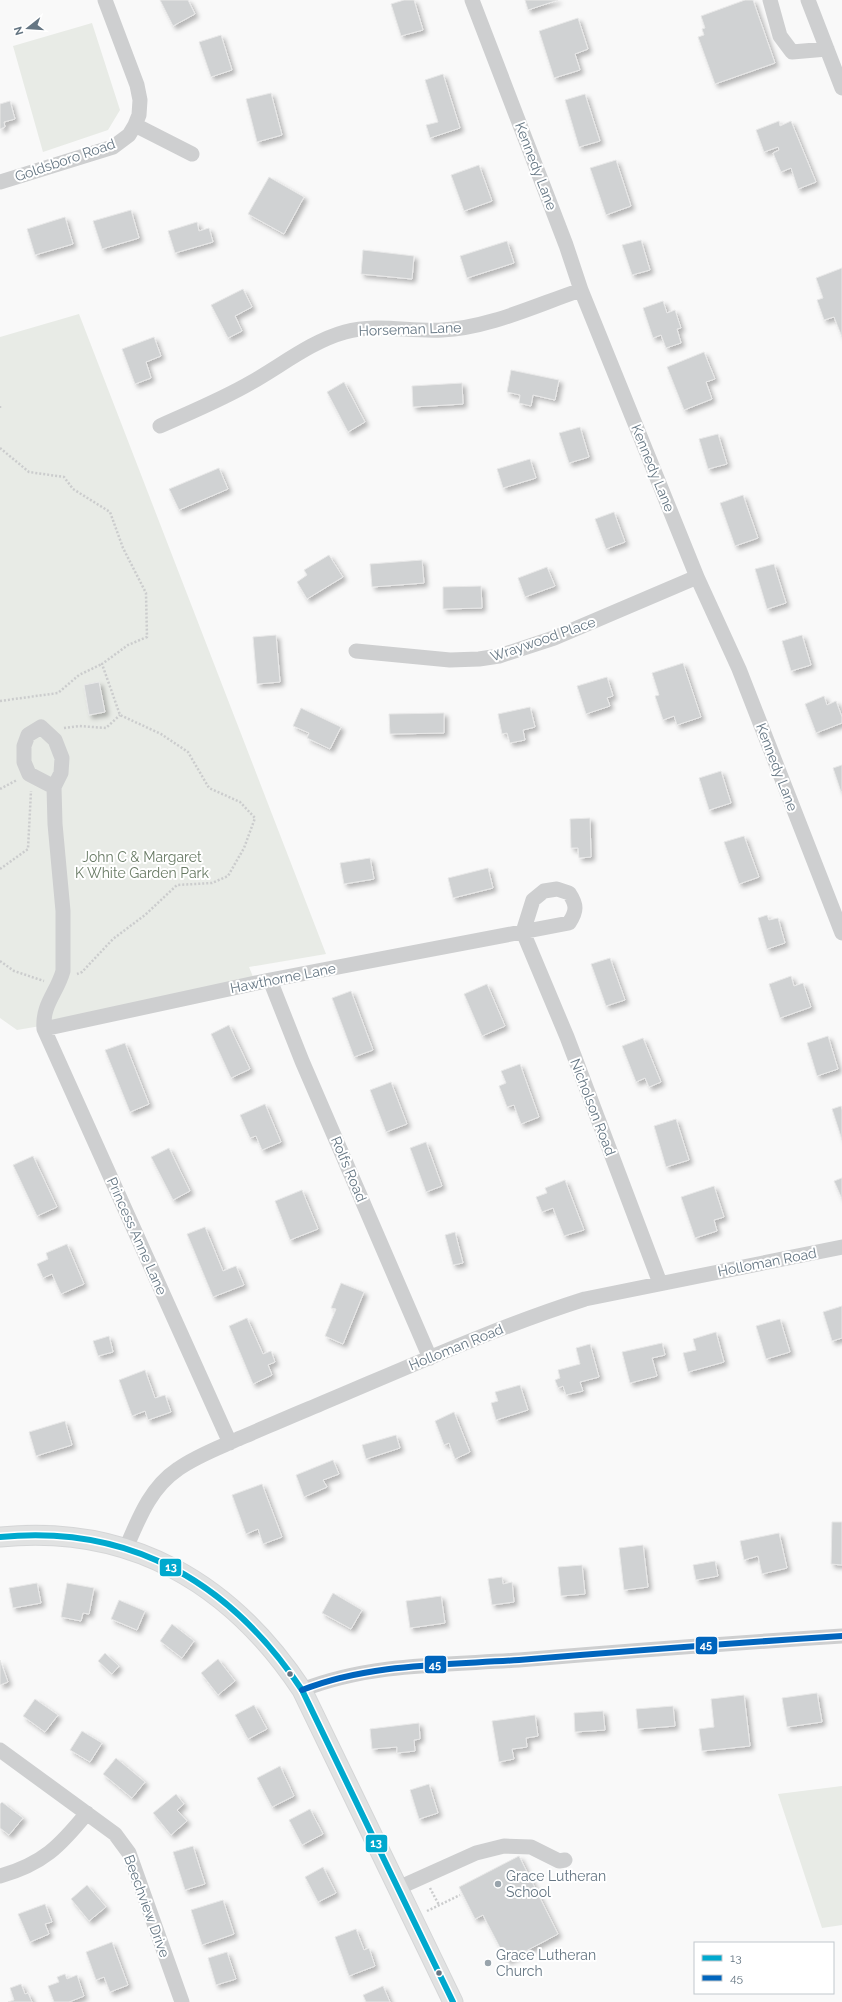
<svg xmlns="http://www.w3.org/2000/svg" width="842" height="2002" font-family="Raleway,sans-serif">
	<defs>
		<filter id="shadow"><feDropShadow dx="3.5" dy="3.5" stdDeviation="2" flood-color="#0004"/></filter>
	</defs>
	<rect width="100%" height="100%" fill="#f9f9f9"/>
	<path fill="#e8ebe6" d="M 92,23 L 120,110 L 108,130 L 43,152 L 13,46 Z
		M 79,314 L 326,954 L 249,967 L 258,989 L 17,1030 L 0,1018 L 0,337 Z
		M 842,1786 L 842,1925 L 822,1928 L 778,1794 Z"/>
	<path fill="#d0d2d3" stroke="#e8e8e8" filter="url(#shadow)" d="M 160,0 L 188,0 L 195,14 L 173,26 Z
		M 404,0 L 414,0 L 423,30 L 401,36 L 391,4 Z
		M 525,0 L 558,0 L 528,10 Z
		M 745,0 L 753,0 L 775,63 L 715,84 L 698,37 L 704,35 L 702,29 L 705,28 L 701,16 Z
		M 578,18 L 588,49 L 575,54 L 580,70 L 554,78 L 539,31 Z
		M 221,35 L 232,70 L 211,77 L 199,42 Z
		M 443,74 L 460,128 L 430,138 L 426,125 L 438,122 L 425,80 Z
		M 271,93 L 282,135 L 257,142 L 246,99 Z
		M 585,94 L 600,141 L 579,147 L 565,100 Z
		M 10,101 L 15,119 L 4,122 L 5,127 L 0,129 L 0,104 Z
		M 779,121 L 780,126 L 791,121 L 816,182 L 798,189 L 791,168 L 781,172 L 773,153 L 779,150 L 778,147 L 764,152 L 756,130 Z
		M 616,160 L 631,206 L 606,215 L 590,168 Z
		M 479,165 L 492,201 L 464,211 L 451,175 Z
		M 269,177 L 304,197 L 284,234 L 248,214 Z
		M 131,210 L 139,238 L 102,249 L 93,221 Z
		M 65,217 L 73,244 L 35,255 L 27,229 Z
		M 197,222 L 199,231 L 209,228 L 213,242 L 175,253 L 168,231 Z
		M 641,240 L 650,270 L 632,275 L 622,245 Z
		M 507,241 L 514,263 L 467,278 L 460,256 Z
		M 363,250 L 414,256 L 412,279 L 361,274 Z
		M 842,268 L 842,337 L 834,317 L 824,320 L 817,300 L 823,298 L 816,278 Z
		M 243,289 L 252,307 L 235,316 L 242,331 L 228,338 L 211,305 Z
		M 663,301 L 667,313 L 675,310 L 681,328 L 677,329 L 681,343 L 666,348 L 661,335 L 653,338 L 643,308 Z
		M 154,337 L 161,356 L 146,362 L 151,378 L 135,384 L 122,349 Z
		M 704,352 L 715,379 L 706,382 L 712,399 L 684,410 L 667,367 Z
		M 511,370 L 559,380 L 555,400 L 533,395 L 531,406 L 519,403 L 520,395 L 507,392 Z
		M 344,382 L 365,422 L 348,432 L 327,392 Z
		M 462,383 L 463,404 L 413,407 L 412,386 Z
		M 580,427 L 589,457 L 569,463 L 559,433 Z
		M 718,434 L 727,464 L 708,469 L 699,439 Z
		M 530,459 L 536,478 L 503,488 L 497,469 Z
		M 219,468 L 228,489 L 179,510 L 169,489 Z
		M 743,495 L 758,538 L 735,546 L 720,503 Z
		M 614,512 L 625,542 L 606,549 L 595,519 Z
		M 329,555 L 343,577 L 307,599 L 297,582 L 307,575 L 304,570 Z
		M 422,560 L 424,583 L 372,587 L 370,564 Z
		M 774,564 L 786,603 L 767,609 L 755,569 Z
		M 547,567 L 555,586 L 525,597 L 518,578 Z
		M 481,586 L 482,608 L 443,609 L 443,587 Z
		M 276,635 L 280,682 L 257,684 L 253,637 Z
		M 802,635 L 811,665 L 791,671 L 782,641 Z
		M 683,663 L 701,717 L 677,725 L 674,716 L 663,720 L 655,696 L 659,695 L 652,673 Z
		M 607,677 L 613,696 L 607,698 L 610,706 L 586,714 L 577,686 Z
		M 99,682 L 105,712 L 89,715 L 84,685 Z
		M 824,696 L 827,705 L 836,701 L 842,717 L 842,723 L 816,733 L 805,704 Z
		M 530,707 L 535,727 L 523,730 L 525,740 L 510,743 L 507,733 L 502,734 L 498,714 Z
		M 301,708 L 341,727 L 330,749 L 307,738 L 309,733 L 293,726 Z
		M 444,713 L 444,733 L 390,734 L 389,714 Z
		M 842,765 L 842,791 L 841,792 L 833,768 Z
		M 721,771 L 731,803 L 709,810 L 699,778 Z
		M 590,818 L 591,857 L 579,858 L 578,848 L 571,848 L 570,819 Z
		M 744,836 L 759,877 L 739,884 L 724,842 Z
		M 370,858 L 374,879 L 344,884 L 340,863 Z
		M 488,868 L 493,888 L 453,898 L 448,878 Z
		M 767,915 L 769,920 L 778,918 L 785,943 L 767,949 L 758,918 Z
		M 610,958 L 625,1000 L 606,1006 L 591,964 Z
		M 791,976 L 794,986 L 803,983 L 811,1007 L 780,1018 L 769,984 Z
		M 487,984 L 505,1026 L 482,1036 L 464,994 Z
		M 351,991 L 373,1050 L 354,1057 L 332,998 Z
		M 229,1025 L 250,1069 L 231,1078 L 211,1034 Z
		M 828,1036 L 838,1069 L 817,1076 L 807,1043 Z
		M 643,1038 L 661,1082 L 649,1087 L 645,1078 L 636,1082 L 622,1046 Z
		M 125,1043 L 149,1104 L 130,1112 L 105,1050 Z
		M 520,1064 L 539,1117 L 521,1124 L 514,1105 L 507,1107 L 499,1086 L 506,1083 L 501,1071 Z
		M 391,1082 L 407,1124 L 386,1132 L 370,1090 Z
		M 265,1104 L 281,1142 L 262,1150 L 256,1136 L 250,1138 L 240,1115 Z
		M 841,1106 L 842,1110 L 842,1140 L 832,1109 Z
		M 676,1119 L 689,1160 L 666,1167 L 654,1126 Z
		M 426,1142 L 442,1186 L 426,1192 L 410,1148 Z
		M 169,1148 L 190,1191 L 173,1200 L 151,1157 Z
		M 33,1156 L 57,1207 L 37,1216 L 13,1165 Z
		M 842,1178 L 842,1199 L 834,1181 Z
		M 565,1180 L 584,1230 L 564,1236 L 553,1208 L 542,1212 L 536,1197 L 547,1193 L 545,1188 Z
		M 714,1186 L 724,1217 L 714,1220 L 717,1231 L 695,1238 L 681,1197 Z
		M 302,1190 L 318,1229 L 290,1240 L 275,1201 Z
		M 205,1227 L 223,1271 L 236,1266 L 244,1285 L 213,1297 L 187,1234 Z
		M 455,1232 L 463,1263 L 453,1265 L 445,1235 Z
		M 67,1244 L 84,1284 L 61,1294 L 52,1274 L 43,1278 L 37,1264 L 48,1259 L 46,1253 Z
		M 341,1283 L 364,1292 L 343,1344 L 325,1336 L 336,1309 L 331,1308 Z
		M 842,1306 L 842,1338 L 832,1341 L 823,1312 Z
		M 247,1318 L 263,1354 L 271,1351 L 275,1362 L 268,1365 L 272,1375 L 253,1384 L 229,1326 Z
		M 780,1319 L 790,1352 L 766,1359 L 756,1326 Z
		M 716,1332 L 724,1362 L 688,1372 L 683,1353 L 696,1350 L 693,1339 Z
		M 109,1336 L 113,1352 L 98,1356 L 93,1341 Z
		M 662,1343 L 665,1355 L 652,1358 L 657,1376 L 630,1383 L 622,1352 Z
		M 590,1344 L 599,1377 L 580,1382 L 583,1391 L 566,1395 L 563,1386 L 558,1388 L 555,1380 L 560,1378 L 558,1370 L 580,1364 L 576,1348 Z
		M 145,1370 L 155,1398 L 165,1395 L 171,1412 L 148,1420 L 145,1411 L 132,1416 L 119,1380 Z
		M 520,1385 L 528,1410 L 496,1420 L 491,1403 L 498,1401 L 495,1392 Z
		M 454,1412 L 470,1452 L 455,1459 L 449,1443 L 444,1445 L 435,1421 Z
		M 65,1421 L 72,1445 L 36,1456 L 29,1432 Z
		M 396,1435 L 400,1448 L 366,1459 L 362,1445 Z
		M 333,1460 L 339,1474 L 323,1480 L 327,1487 L 304,1497 L 296,1475 Z
		M 262,1484 L 282,1537 L 263,1544 L 258,1529 L 246,1534 L 232,1495 Z
		M 832,1522 L 842,1522 L 842,1565 L 831,1564 Z
		M 779,1533 L 787,1568 L 762,1574 L 758,1556 L 744,1560 L 740,1541 Z
		M 643,1545 L 648,1587 L 624,1590 L 619,1548 Z
		M 715,1561 L 718,1576 L 696,1580 L 693,1565 Z
		M 582,1565 L 585,1594 L 561,1596 L 558,1567 Z
		M 502,1577 L 503,1584 L 512,1582 L 514,1602 L 492,1605 L 488,1579 Z
		M 37,1583 L 41,1603 L 13,1608 L 9,1588 Z
		M 67,1583 L 94,1588 L 89,1614 L 83,1613 L 81,1621 L 61,1617 Z
		M 333,1593 L 362,1610 L 351,1629 L 322,1613 Z
		M 441,1596 L 445,1623 L 410,1628 L 406,1601 Z
		M 119,1600 L 145,1611 L 137,1630 L 111,1619 Z
		M 172,1624 L 194,1641 L 182,1658 L 160,1641 Z
		M 105,1653 L 119,1666 L 112,1674 L 98,1661 Z
		M 218,1659 L 235,1681 L 218,1695 L 201,1673 Z
		M 0,1660 L 8,1682 L 0,1685 Z
		M 817,1693 L 822,1722 L 787,1727 L 782,1698 Z
		M 744,1695 L 750,1746 L 702,1751 L 699,1729 L 714,1727 L 711,1699 Z
		M 35,1699 L 58,1715 L 45,1732 L 23,1716 Z
		M 254,1705 L 267,1729 L 248,1739 L 235,1715 Z
		M 673,1706 L 675,1726 L 638,1729 L 636,1709 Z
		M 603,1711 L 605,1730 L 575,1732 L 574,1713 Z
		M 535,1715 L 538,1736 L 526,1738 L 527,1747 L 512,1749 L 514,1759 L 499,1762 L 492,1721 Z
		M 419,1723 L 420,1739 L 414,1740 L 415,1751 L 397,1753 L 397,1747 L 372,1749 L 370,1729 Z
		M 82,1731 L 102,1743 L 90,1762 L 70,1750 Z
		M 116,1758 L 145,1782 L 132,1798 L 103,1774 Z
		M 280,1766 L 294,1796 L 272,1807 L 257,1778 Z
		M 429,1784 L 438,1813 L 419,1819 L 410,1790 Z
		M 176,1794 L 184,1804 L 177,1810 L 187,1821 L 171,1835 L 153,1813 Z
		M 2,1802 L 23,1818 L 9,1835 L 0,1828 L 0,1804 Z
		M 310,1809 L 323,1834 L 302,1845 L 289,1820 Z
		M 193,1846 L 205,1884 L 185,1890 L 173,1852 Z
		M 519,1856 L 558,1934 L 507,1961 L 483,1915 L 475,1919 L 459,1887 Z
		M 323,1867 L 336,1893 L 318,1902 L 305,1877 Z
		M 87,1885 L 106,1907 L 89,1921 L 71,1899 Z
		M 223,1900 L 234,1934 L 202,1945 L 191,1910 Z
		M 45,1904 L 52,1922 L 45,1924 L 49,1934 L 30,1942 L 18,1914 Z
		M 356,1929 L 364,1950 L 369,1948 L 375,1966 L 349,1976 L 335,1937 Z
		M 112,1942 L 128,1985 L 110,1992 L 104,1977 L 96,1980 L 86,1952 Z
		M 227,1952 L 236,1979 L 216,1985 L 208,1958 Z
		M 65,1974 L 67,1979 L 77,1975 L 84,1996 L 69,2002 L 54,2002 L 48,1986 L 59,1982 L 57,1977 Z
		M 21,1984 L 25,1994 L 28,1993 L 32,2002 L 8,2002 L 14,2000 L 10,1988 Z
		M 383,1986 L 390,2002 L 366,2002 L 363,1995 Z"/>
	<g fill="none" stroke-linecap="round" stroke-linejoin="round">
		<defs>
			<path id="major" d="M 0,1537 C 131,1524 231,1583 302,1690 L 453,2002"/>
		</defs>
		<use href="#major" stroke="#d5d6d7" stroke-width="21"/>
		<path stroke="#cbcccd" stroke-width="2.5" stroke-dasharray="2 2" stroke-linecap="butt" d="M 0,406 L 0,409
			M 0,448 L 29,472 L 64,477 L 73,489 L 110,512 L 123,548 L 146,593 L 147,637 L 128,645 L 102,664 L 120,715 L 161,734 L 188,752 L 209,788 L 240,802 L 255,818 L 244,848 L 228,876 L 212,883 L 177,885 L 145,915 L 113,939 L 82,972 L 77,974
			M 0,701 L 58,693 L 79,675 L 102,664
			M 64,728 L 79,726 L 106,728 L 120,715
			M 0,789 L 17,780
			M 0,869 L 28,849 L 31,791
			M 0,961 L 14,971 L 44,981
			M 430,1888 L 439,1905
			M 427,1911 L 460,1895"/>
		<path stroke="#cecfd0" stroke-width="15" d="M 472,0 L 566,245 L 581,290 L 697,577 L 739,669 L 842,933
			M 770,0 L 780,36 L 792,52 L 827,49
			M 808,0 L 842,88
			M 135,125 L 192,154
			M 0,182 L 113,147 L 129,135 L 135,125 L 139,115 L 140,100 L 137,85 L 105,0
			M 160,426 C 191,412 223,399 252,382 C 282,365 312,341 345,332 C 377,323 410,332 442,330 C 489,328 536,305 581,290
			M 356,651 L 450,660 L 479,659 L 499,656 L 554,638 L 697,577
			M 54,787 L 29,774 L 24,762 L 24,746 L 28,735 L 41,727 L 55,740 L 62,758 L 61,773 L 54,787 L 55,824 L 63,911 L 63,971 C 57,993 42,1004 44,1029 L 230,1443
			M 270,980 L 302,1061 L 430,1358
			M 44,1029 L 270,980 L 569,923 C 577,911 577,905 569,893 L 557,889 L 544,891 L 533,900 L 523,932 L 567,1037 L 660,1283
			M 126,1548 C 139,1518 150,1488 178,1469 C 196,1456 218,1448 238,1439 C 264,1428 291,1416 318,1405 C 406,1368 494,1328 585,1299 L 842,1247
			M 302,1690 C 370,1663 447,1665 519,1660 C 627,1651 734,1643 842,1636
			M 0,1750 L 115,1834 L 129,1853 L 182,2002
			M 0,1876 C 43,1864 60,1846 87,1813
			M 398,1888 L 476,1853 L 504,1846 L 531,1847 L 559,1861 L 565,1860"/>
		<use href="#major" stroke="#e1e2e2" stroke-width="19"/>
		<defs>
			<path id="bus-1" d="M 0,1537 C 131,1524 231,1583 302,1690 L 453,2002"/>
			<path id="bus-2" d="M 302,1690 C 370,1663 447,1665 519,1660 C 627,1651 734,1643 842,1636"/>
		</defs>
		<use href="#bus-1" stroke="#fff" stroke-width="9"/>
		<use href="#bus-2" stroke="#fff" stroke-width="9"/>
		<use href="#bus-1" stroke="#00a9ce" stroke-width="6"/>
		<use href="#bus-2" stroke="#0065bd" stroke-width="6"/>
	</g>
	<g fill="#657683" stroke="#fff" stroke-width="1.5">
		<circle cx="290" cy="1674" r="3.5"/>
		<circle cx="439" cy="1973" r="3.5"/>
	</g>
	<g fill="#99a4ac" stroke="#fff" stroke-width="1.5">
		<circle cx="498" cy="1884" r="4"/>
		<circle cx="488" cy="1963" r="4"/>
	</g>
	<g text-anchor="middle" stroke-width="4" stroke-linejoin="round" paint-order="stroke">
		<g font-size="14" fill="#657683" stroke="#fff">
			<text transform="translate(65 160) rotate(-19)" y="5">Goldsboro Road</text>
			<text transform="translate(536 166) rotate(69)" y="5">Kennedy Lane</text>
			<text transform="translate(410 329) rotate(-2)" y="5">Horseman Lane</text>
			<text transform="translate(653 468) rotate(68)" y="5">Kennedy Lane</text>
			<text transform="translate(543 639) rotate(-19)" y="5">Wraywood Place</text>
			<text transform="translate(777 767) rotate(69)" y="5">Kennedy Lane</text>
			<text transform="translate(283 978) rotate(-11)" y="5">Hawthorne Lane</text>
			<text transform="translate(593 1107) rotate(69)" y="5">Nicholson Road</text>
			<text transform="translate(349 1169) rotate(67)" y="5">Rolfs Road</text>
			<text transform="translate(137 1236) rotate(66)" y="5">Princess Anne Lane</text>
			<text transform="translate(767 1262) rotate(-11)" y="5">Holloman Road</text>
			<text transform="translate(456 1347) rotate(-22)" y="5">Holloman Road</text>
			<text transform="translate(147 1906) rotate(70)" y="5">Beechview Drive</text>
		</g>
		<g font-size="14" fill="#687a64" stroke="#fff">
			<text x="142" y="862">John C &amp; Margaret<tspan x="142" dy="16">K White Garden Park</tspan></text>
		</g>
		<g font-size="14" fill="#657683" stroke="#fff" text-anchor="start">
			<text x="506" y="1881">Grace Lutheran<tspan x="506" dy="16">School</tspan></text>
			<text x="496" y="1960">Grace Lutheran<tspan x="496" dy="16">Church</tspan></text>
		</g>
	</g>
	<g stroke="#fff" stroke-width="1.5">
		<rect x="159" y="1558" width="23" height="19" rx="4" fill="#00a9ce"/>
		<rect x="695" y="1636" width="23" height="19" rx="4" fill="#0065bd"/>
		<rect x="424" y="1655" width="23" height="19" rx="4" fill="#0065bd"/>
		<rect x="365" y="1834" width="23" height="19" rx="4" fill="#00a9ce"/>
	</g>
	<g font-size="11" text-anchor="middle" font-weight="bold" fill="#fff">
		<text x="171" y="1571">13</text>
		<text x="706" y="1649">45</text>
		<text x="435" y="1669">45</text>
		<text x="376" y="1847">13</text>
	</g>
	<rect x="694" y="1942" width="140" height="52" fill="#ffffff" stroke="#c1c8cd"/>
	<rect x="702" y="1955" width="20" height="6" fill="#00a9ce" stroke="#c1c8cd"/>
	<text x="730" y="1962" font-size="12" fill="#657683">13</text>
	<rect x="702" y="1975" width="20" height="6" fill="#0065bd" stroke="#c1c8cd"/>
	<text x="730" y="1982" font-size="12" fill="#657683">45</text>
	<g transform="translate(28 28) rotate(253)" stroke="#ffffff" stroke-width="3" paint-order="stroke">
	<path d="M0-3L7 15L0 10L-7 15Z" fill="#657683"/>
	<text y="-6" font-size="11" font-weight="bold" text-anchor="middle" fill="#657683">N</text>
	</g>
</svg>
